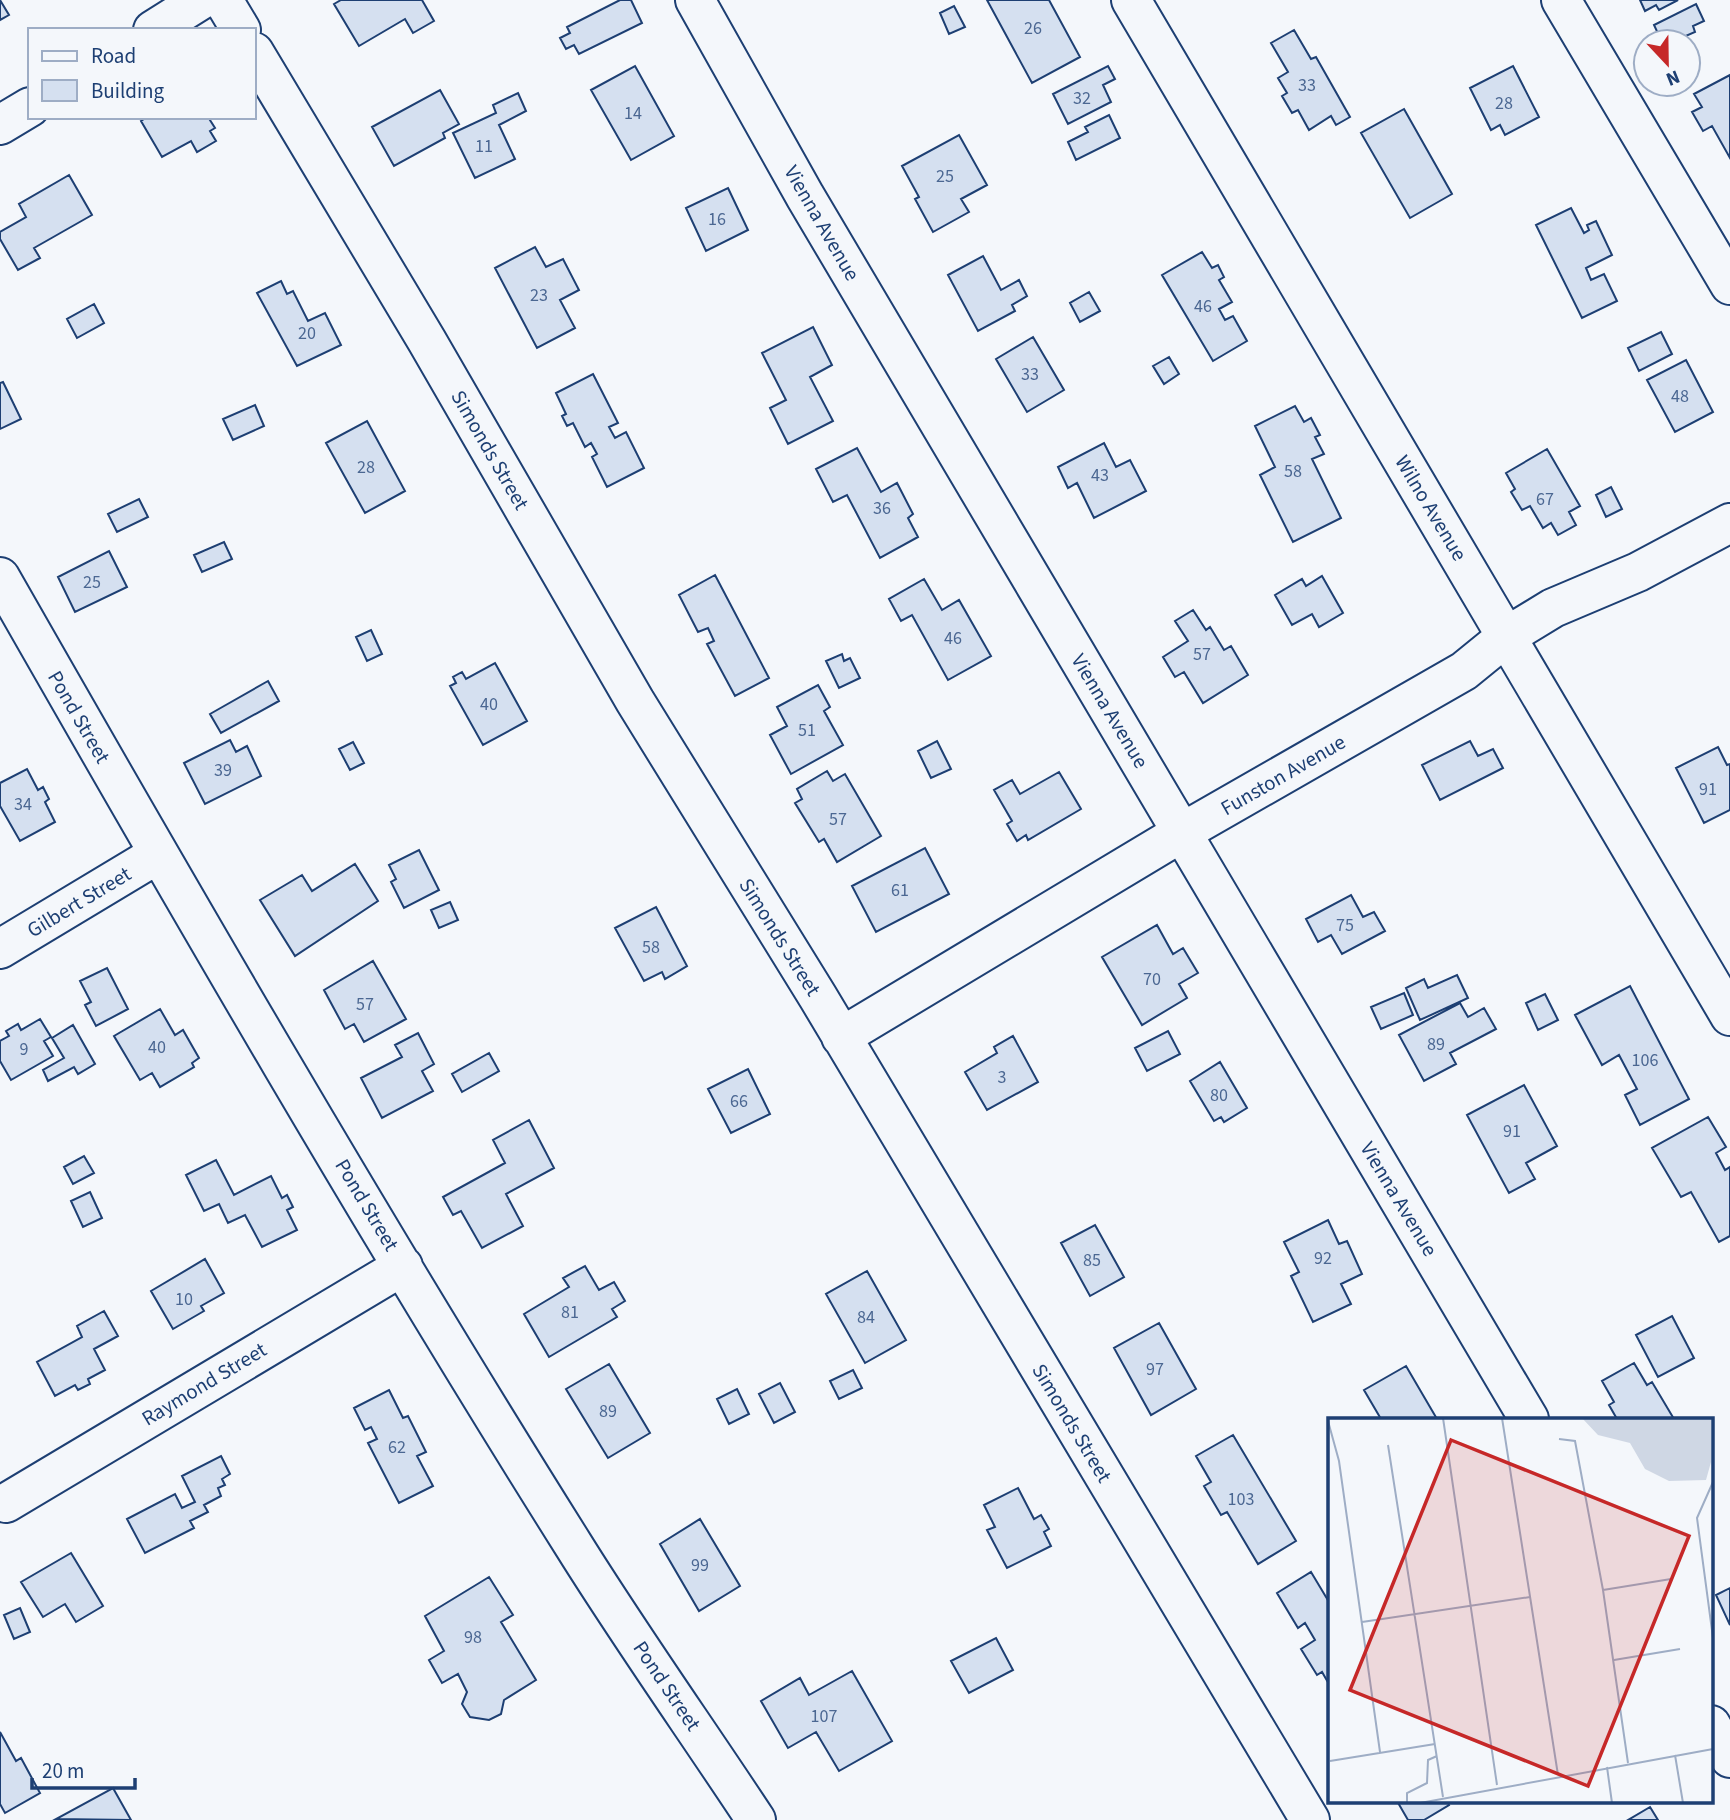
<svg xmlns="http://www.w3.org/2000/svg" width="1730" height="1820" font-family="'Source Sans 3',sans-serif">
	<rect width="100%" height="100%" fill="#f4f7fb"/>
	<path fill="#d5e0f0" stroke="#1d3f73" stroke-width="2" d="M 0,0 L 9,15 L 0,20 Z
		M 341,0 L 422,0 L 434,21 L 413,33 L 405,19 L 359,46 L 334,4 Z
		M 620,0 L 631,0 L 642,23 L 579,54 L 574,45 L 566,49 L 560,38 L 570,33 L 567,27 Z
		M 987,0 L 1049,0 L 1080,57 L 1032,83 Z
		M 1640,0 L 1678,0 L 1659,10 L 1656,5 L 1645,11 Z
		M 1696,4 L 1704,21 L 1693,26 L 1695,32 L 1672,42 L 1662,42 L 1654,25 Z
		M 954,6 L 965,27 L 949,34 L 940,13 Z
		M 1294,30 L 1311,59 L 1316,57 L 1350,117 L 1336,125 L 1331,116 L 1309,130 L 1298,110 L 1292,113 L 1282,96 L 1287,93 L 1278,78 L 1288,72 L 1271,43 Z
		M 635,66 L 674,136 L 631,160 L 591,90 Z
		M 1108,66 L 1115,79 L 1103,85 L 1111,102 L 1068,124 L 1053,94 Z
		M 1513,66 L 1539,117 L 1505,135 L 1500,125 L 1491,130 L 1470,88 Z
		M 1730,75 L 1730,158 L 1712,126 L 1703,131 L 1692,112 L 1702,107 L 1694,94 Z
		M 440,90 L 459,124 L 443,133 L 445,138 L 394,166 L 372,127 Z
		M 518,93 L 526,111 L 499,125 L 515,159 L 475,178 L 453,133 L 496,113 L 493,105 Z
		M 1404,109 L 1452,194 L 1410,218 L 1361,133 Z
		M 1109,115 L 1120,138 L 1076,160 L 1068,142 L 1088,132 L 1085,127 Z
		M 147,117 L 208,117 L 215,128 L 210,131 L 216,141 L 197,152 L 191,141 L 162,157 L 141,121 Z
		M 959,135 L 987,185 L 961,199 L 969,212 L 933,232 L 915,199 L 919,197 L 902,166 Z
		M 69,175 L 92,215 L 34,248 L 40,258 L 18,270 L 0,239 L 0,232 L 26,217 L 19,204 Z
		M 728,188 L 748,230 L 706,251 L 686,208 Z
		M 1571,208 L 1584,233 L 1589,230 L 1587,225 L 1596,221 L 1612,255 L 1586,268 L 1591,280 L 1604,274 L 1617,301 L 1582,318 L 1536,225 Z
		M 535,247 L 546,267 L 563,259 L 579,290 L 560,300 L 575,328 L 537,348 L 495,268 Z
		M 1202,252 L 1212,268 L 1218,265 L 1224,277 L 1219,280 L 1232,302 L 1219,309 L 1225,320 L 1233,316 L 1247,341 L 1213,361 L 1162,275 Z
		M 983,256 L 1001,290 L 1019,280 L 1027,296 L 1012,305 L 1015,311 L 978,331 L 948,275 Z
		M 281,281 L 287,294 L 293,291 L 308,321 L 325,313 L 341,345 L 297,366 L 257,293 Z
		M 1089,292 L 1100,311 L 1080,322 L 1070,303 Z
		M 94,304 L 104,323 L 77,338 L 67,319 Z
		M 813,327 L 832,365 L 810,377 L 833,421 L 788,444 L 770,408 L 786,400 L 762,353 Z
		M 1661,332 L 1672,354 L 1639,371 L 1628,348 Z
		M 1033,337 L 1064,390 L 1027,412 L 996,359 Z
		M 1169,357 L 1179,374 L 1164,384 L 1153,366 Z
		M 1686,360 L 1713,412 L 1675,432 L 1647,380 Z
		M 593,374 L 618,423 L 609,427 L 615,438 L 626,432 L 644,468 L 607,487 L 592,457 L 597,454 L 591,443 L 585,447 L 573,423 L 567,426 L 562,416 L 566,414 L 556,393 Z
		M 3,382 L 21,419 L 0,429 L 0,383 Z
		M 255,405 L 264,426 L 233,440 L 223,419 Z
		M 1295,406 L 1304,422 L 1311,418 L 1320,435 L 1315,437 L 1324,454 L 1312,459 L 1341,518 L 1293,542 L 1260,475 L 1275,467 L 1255,426 Z
		M 367,421 L 405,491 L 365,513 L 326,443 Z
		M 1104,443 L 1116,467 L 1130,460 L 1146,491 L 1094,518 L 1077,483 L 1068,488 L 1058,467 Z
		M 857,448 L 881,492 L 897,483 L 913,514 L 908,518 L 918,537 L 880,558 L 847,495 L 833,502 L 816,469 Z
		M 1547,449 L 1580,506 L 1569,512 L 1576,525 L 1558,535 L 1551,523 L 1543,528 L 1530,506 L 1522,510 L 1511,492 L 1515,489 L 1506,473 Z
		M 1611,487 L 1622,509 L 1606,517 L 1596,495 Z
		M 139,499 L 148,517 L 117,532 L 108,514 Z
		M 224,542 L 232,559 L 202,572 L 194,555 Z
		M 109,551 L 127,587 L 75,612 L 58,577 Z
		M 715,575 L 769,678 L 735,696 L 707,644 L 714,641 L 708,628 L 698,632 L 679,595 Z
		M 1322,576 L 1343,613 L 1319,627 L 1312,614 L 1292,625 L 1275,595 L 1302,579 L 1306,586 Z
		M 924,579 L 942,610 L 959,600 L 991,656 L 948,680 L 912,615 L 901,621 L 889,599 Z
		M 1193,610 L 1206,630 L 1210,627 L 1224,650 L 1231,646 L 1248,675 L 1203,703 L 1184,672 L 1175,677 L 1163,657 L 1188,641 L 1175,621 Z
		M 371,630 L 382,654 L 367,661 L 356,637 Z
		M 842,654 L 844,661 L 850,658 L 860,678 L 839,688 L 826,661 Z
		M 495,663 L 527,721 L 483,745 L 450,686 L 456,683 L 453,677 L 462,672 L 466,679 Z
		M 268,681 L 279,701 L 221,733 L 210,714 Z
		M 818,685 L 830,707 L 824,711 L 843,745 L 791,774 L 770,735 L 787,726 L 777,707 Z
		M 230,740 L 236,752 L 247,746 L 261,776 L 205,804 L 184,763 Z
		M 937,741 L 951,769 L 931,778 L 918,751 Z
		M 1470,741 L 1478,756 L 1493,749 L 1503,768 L 1440,800 L 1422,765 Z
		M 353,742 L 364,763 L 350,770 L 339,749 Z
		M 1718,747 L 1727,765 L 1730,764 L 1730,810 L 1704,823 L 1676,768 Z
		M 27,769 L 38,790 L 43,787 L 49,799 L 45,802 L 55,822 L 20,841 L 0,806 L 0,783 Z
		M 827,771 L 833,781 L 845,774 L 881,836 L 837,862 L 824,839 L 819,842 L 795,803 L 802,799 L 797,789 Z
		M 1059,772 L 1081,809 L 1028,840 L 1026,835 L 1017,841 L 1007,824 L 1012,821 L 994,790 L 1012,780 L 1020,794 Z
		M 925,848 L 949,894 L 876,932 L 852,886 Z
		M 419,850 L 439,890 L 404,908 L 391,882 L 396,879 L 389,865 Z
		M 355,864 L 378,901 L 295,956 L 260,900 L 302,875 L 312,891 Z
		M 1351,895 L 1363,917 L 1374,912 L 1385,931 L 1342,954 L 1331,935 L 1318,942 L 1306,919 Z
		M 450,902 L 458,920 L 439,928 L 431,910 Z
		M 656,907 L 687,966 L 665,979 L 662,972 L 644,981 L 615,928 Z
		M 1157,925 L 1173,954 L 1183,948 L 1198,973 L 1179,984 L 1187,998 L 1142,1025 L 1102,957 Z
		M 373,961 L 406,1019 L 364,1042 L 354,1024 L 345,1029 L 324,990 Z
		M 107,968 L 128,1009 L 96,1026 L 85,1005 L 91,1002 L 80,981 Z
		M 1457,975 L 1468,998 L 1420,1020 L 1406,988 L 1424,979 L 1428,988 Z
		M 1630,986 L 1689,1099 L 1640,1125 L 1625,1095 L 1637,1089 L 1619,1055 L 1602,1065 L 1575,1015 Z
		M 1404,993 L 1413,1015 L 1381,1029 L 1371,1007 Z
		M 1545,994 L 1558,1020 L 1538,1030 L 1526,1003 Z
		M 1460,1003 L 1468,1017 L 1484,1008 L 1496,1029 L 1450,1053 L 1456,1064 L 1424,1081 L 1399,1035 Z
		M 160,1009 L 175,1035 L 183,1030 L 199,1058 L 192,1063 L 194,1067 L 160,1087 L 152,1073 L 140,1080 L 114,1036 Z
		M 40,1019 L 51,1037 L 44,1041 L 53,1056 L 11,1080 L 0,1061 L 0,1041 L 9,1036 L 6,1031 L 18,1024 L 21,1030 Z
		M 73,1025 L 95,1064 L 78,1074 L 74,1067 L 48,1081 L 43,1070 L 64,1058 L 52,1038 Z
		M 1168,1031 L 1180,1054 L 1147,1071 L 1135,1048 Z
		M 418,1033 L 434,1064 L 422,1071 L 433,1091 L 382,1118 L 361,1078 L 402,1057 L 395,1045 Z
		M 1013,1036 L 1038,1082 L 987,1110 L 965,1072 L 997,1053 L 994,1047 Z
		M 489,1053 L 499,1071 L 462,1092 L 452,1074 Z
		M 1220,1062 L 1247,1108 L 1224,1122 L 1221,1117 L 1214,1121 L 1190,1081 Z
		M 748,1069 L 770,1114 L 731,1133 L 708,1089 Z
		M 1524,1085 L 1557,1146 L 1526,1163 L 1535,1179 L 1509,1193 L 1467,1115 Z
		M 1708,1117 L 1726,1147 L 1716,1153 L 1725,1170 L 1730,1167 L 1730,1236 L 1719,1242 L 1691,1192 L 1681,1197 L 1652,1148 Z
		M 529,1120 L 554,1168 L 506,1194 L 523,1226 L 482,1248 L 461,1211 L 453,1215 L 443,1197 L 505,1163 L 493,1140 Z
		M 84,1156 L 94,1173 L 73,1184 L 64,1167 Z
		M 216,1160 L 234,1195 L 271,1176 L 282,1198 L 287,1195 L 293,1207 L 287,1210 L 297,1230 L 262,1247 L 245,1215 L 228,1223 L 219,1204 L 204,1211 L 186,1175 Z
		M 90,1192 L 102,1218 L 83,1227 L 71,1201 Z
		M 1328,1220 L 1339,1244 L 1347,1241 L 1362,1274 L 1341,1284 L 1351,1304 L 1313,1322 L 1291,1276 L 1299,1272 L 1284,1242 Z
		M 1095,1225 L 1124,1277 L 1090,1296 L 1061,1243 Z
		M 205,1259 L 224,1293 L 201,1306 L 204,1311 L 173,1329 L 151,1291 Z
		M 585,1266 L 599,1290 L 614,1282 L 625,1301 L 612,1309 L 617,1317 L 549,1357 L 524,1314 L 569,1287 L 563,1278 Z
		M 867,1271 L 906,1340 L 865,1363 L 826,1294 Z
		M 104,1311 L 118,1336 L 94,1349 L 105,1370 L 88,1379 L 90,1384 L 78,1390 L 75,1385 L 55,1396 L 37,1362 L 82,1337 L 77,1326 Z
		M 1672,1316 L 1694,1358 L 1658,1377 L 1636,1335 Z
		M 1159,1323 L 1196,1389 L 1151,1415 L 1114,1348 Z
		M 1634,1363 L 1647,1385 L 1652,1382 L 1674,1419 L 1617,1419 L 1609,1405 L 1614,1402 L 1602,1381 Z
		M 609,1364 L 650,1433 L 608,1458 L 566,1389 Z
		M 1406,1366 L 1437,1419 L 1381,1419 L 1364,1390 Z
		M 853,1370 L 862,1388 L 839,1399 L 830,1381 Z
		M 780,1383 L 795,1412 L 774,1423 L 759,1394 Z
		M 737,1389 L 749,1414 L 729,1424 L 717,1399 Z
		M 389,1390 L 403,1418 L 408,1416 L 426,1452 L 417,1456 L 433,1486 L 399,1503 L 368,1443 L 377,1439 L 371,1427 L 365,1430 L 354,1408 Z
		M 1233,1435 L 1296,1541 L 1258,1564 L 1227,1512 L 1221,1515 L 1204,1486 L 1211,1482 L 1196,1456 Z
		M 221,1456 L 230,1474 L 222,1479 L 225,1485 L 218,1488 L 221,1496 L 204,1505 L 208,1512 L 190,1521 L 194,1528 L 145,1553 L 127,1519 L 175,1494 L 182,1508 L 195,1502 L 182,1476 Z
		M 1018,1488 L 1034,1519 L 1041,1515 L 1049,1529 L 1044,1532 L 1051,1546 L 1007,1568 L 987,1530 L 995,1527 L 984,1505 Z
		M 700,1519 L 740,1586 L 699,1611 L 660,1544 Z
		M 71,1553 L 103,1606 L 76,1622 L 65,1604 L 43,1617 L 21,1582 Z
		M 1311,1572 L 1329,1602 L 1329,1684 L 1322,1672 L 1317,1675 L 1301,1649 L 1315,1640 L 1305,1623 L 1298,1628 L 1277,1593 Z
		M 489,1577 L 513,1615 L 501,1622 L 536,1680 L 504,1700 L 501,1714 L 489,1720 L 470,1717 L 462,1704 L 467,1692 L 458,1674 L 442,1683 L 429,1660 L 444,1651 L 425,1616 Z
		M 1730,1588 L 1730,1625 L 1716,1595 Z
		M 20,1608 L 30,1632 L 14,1639 L 4,1615 Z
		M 996,1638 L 1013,1670 L 969,1693 L 951,1661 Z
		M 852,1671 L 892,1741 L 839,1771 L 816,1732 L 788,1748 L 761,1701 L 800,1678 L 809,1695 Z
		M 0,1732 L 16,1761 L 21,1758 L 40,1793 L 5,1813 L 0,1804 Z
		M 113,1788 L 131,1820 L 56,1819 Z
		M 1397,1801 L 1447,1801 L 1449,1805 L 1424,1820 L 1408,1820 Z
		M 1650,1807 L 1658,1820 L 1628,1820 Z"/>
	<g fill="none" stroke-linecap="round" stroke-linejoin="round">
		<defs>
			<path id="minor" d="M 223,0 L 241,30
				M 695,0 L 805,196 L 1529,1419
				M 1131,0 L 1730,1016
				M 1561,0 L 1730,285
				M 153,30 L 201,0
				M 254,52 L 427,341 L 635,701 L 818,997 L 1310,1820
				M 0,125 L 30,107
				M 0,577 C 186,903 374,1228 574,1546 C 632,1639 696,1729 756,1820
				M 0,949 L 158,854
				M 841,1037 L 1181,833 L 1464,671 L 1507,636 L 1553,608 L 1638,572 L 1730,523
				M 6,1503 L 403,1266
				M 1711,1725 L 1730,1758"/>
		</defs>
		<use href="#minor" stroke="#1d3f73" stroke-width="42"/>
		<use href="#minor" stroke="#f4f7fb" stroke-width="38"/>
	</g>
	<g text-anchor="middle" stroke-width="5" stroke-linejoin="round" paint-order="stroke">
		<g font-size="18" fill="#4b6792">
			<text x="1033" y="34">26</text>
			<text x="1307" y="91">33</text>
			<text x="1082" y="104">32</text>
			<text x="1504" y="109">28</text>
			<text x="633" y="119">14</text>
			<text x="484" y="152">11</text>
			<text x="945" y="182">25</text>
			<text x="717" y="225">16</text>
			<text x="539" y="301">23</text>
			<text x="1203" y="312">46</text>
			<text x="307" y="339">20</text>
			<text x="1030" y="380">33</text>
			<text x="1680" y="402">48</text>
			<text x="366" y="473">28</text>
			<text x="1293" y="477">58</text>
			<text x="1100" y="481">43</text>
			<text x="1545" y="505">67</text>
			<text x="882" y="514">36</text>
			<text x="92" y="588">25</text>
			<text x="953" y="644">46</text>
			<text x="1202" y="660">57</text>
			<text x="489" y="710">40</text>
			<text x="807" y="736">51</text>
			<text x="223" y="776">39</text>
			<text x="1708" y="795">91</text>
			<text x="23" y="810">34</text>
			<text x="838" y="825">57</text>
			<text x="900" y="896">61</text>
			<text x="1345" y="931">75</text>
			<text x="651" y="953">58</text>
			<text x="1152" y="985">70</text>
			<text x="365" y="1010">57</text>
			<text x="1436" y="1050">89</text>
			<text x="157" y="1053">40</text>
			<text x="24" y="1055">9</text>
			<text x="1645" y="1066">106</text>
			<text x="1002" y="1083">3</text>
			<text x="1219" y="1101">80</text>
			<text x="739" y="1107">66</text>
			<text x="1512" y="1137">91</text>
			<text x="1323" y="1264">92</text>
			<text x="1092" y="1266">85</text>
			<text x="184" y="1305">10</text>
			<text x="570" y="1318">81</text>
			<text x="866" y="1323">84</text>
			<text x="1155" y="1375">97</text>
			<text x="608" y="1417">89</text>
			<text x="397" y="1453">62</text>
			<text x="1241" y="1505">103</text>
			<text x="700" y="1571">99</text>
			<text x="473" y="1643">98</text>
			<text x="824" y="1722">107</text>
		</g>
		<g font-size="21" fill="#1d3f73" stroke="#f4f7fb">
			<text transform="translate(822 223) rotate(60)" y="7">Vienna Avenue</text>
			<text transform="translate(490 450) rotate(60)" y="7">Simonds Street</text>
			<text transform="translate(1431 508) rotate(59)" y="7">Wilno Avenue</text>
			<text transform="translate(1110 711) rotate(59)" y="7">Vienna Avenue</text>
			<text transform="translate(79 717) rotate(60)" y="7">Pond Street</text>
			<text transform="translate(1283 775) rotate(-30)" y="7">Funston Avenue</text>
			<text transform="translate(79 902) rotate(-31)" y="7">Gilbert Street</text>
			<text transform="translate(780 937) rotate(58)" y="7">Simonds Street</text>
			<text transform="translate(1399 1199) rotate(59)" y="7">Vienna Avenue</text>
			<text transform="translate(367 1205) rotate(59)" y="7">Pond Street</text>
			<text transform="translate(204 1384) rotate(-31)" y="7">Raymond Street</text>
			<text transform="translate(1072 1423) rotate(59)" y="7">Simonds Street</text>
			<text transform="translate(667 1686) rotate(56)" y="7">Pond Street</text>
		</g>
	</g>
	<g transform="translate(1328 1418)">
		<rect width="385" height="385" fill="#f4f7fb"/>
		<path d="M 254,0 L 383,0 L 383,44 L 378,62 L 341,63 L 317,51 L 302,25 L 270,17 Z" fill="#cfd7e4"/>
		<path fill="none" stroke="#9eadc5" stroke-width="2" d="M 115,0 L 169,367M 174,0 L 230,357M 0,3 L 11,43 L 52,334M 231,21 L 247,23 L 275,172 L 300,345M 60,27 L 115,379M 385,64 L 369,100 L 385,220M 275,172 L 343,161M 34,204 L 202,179M 286,242 L 352,231M 347,337 L 355,385M 2,343 L 107,326M 279,349 L 284,385M 79,385 L 79,375 L 99,365 L 100,342 L 109,338M 92,385 L 385,331"/>
		<path fill="#c62828" fill-opacity="0.15" stroke="#c62828" stroke-width="3.5" d="M 123,22 L 361,118 L 260,368 L 22,272 Z"/>
		<rect width="385" height="385" fill="none" stroke="#1d3f73" stroke-width="3.5"/>
	</g>
	<rect x="28" y="28" width="228" height="91" fill="#f4f7fb" stroke="#9eadc5" stroke-width="2"/>
	<rect x="42" y="51" width="35" height="10" fill="#f4f7fb" stroke="#9eadc5" stroke-width="2"/>
	<text x="91" y="63" font-size="21" fill="#1d3f73">Road</text>
	<rect x="42" y="80" width="35" height="21" fill="#d5e0f0" stroke="#9eadc5" stroke-width="2"/>
	<text x="91" y="98" font-size="21" fill="#1d3f73">Building</text>
	<g transform="translate(1667 63) rotate(158)"><circle r="33" fill="#f4f7fb" stroke="#9eadc5" stroke-width="2"/>
	<path d="M0-5L12 26L0 18L-12 26Z" fill="#c62828"/>
	<text y="-10" font-size="19" font-weight="bold" text-anchor="middle" fill="#1d3f73">N</text>
	</g>
	<path d="M32 1778v10h103v-10" fill="none" stroke="#1d3f73" stroke-width="3.5"/>
	<text x="42" y="1778" font-size="21" fill="#1d3f73" stroke="#f4f7fb" stroke-width="5" paint-order="stroke">20 m</text>
</svg>
